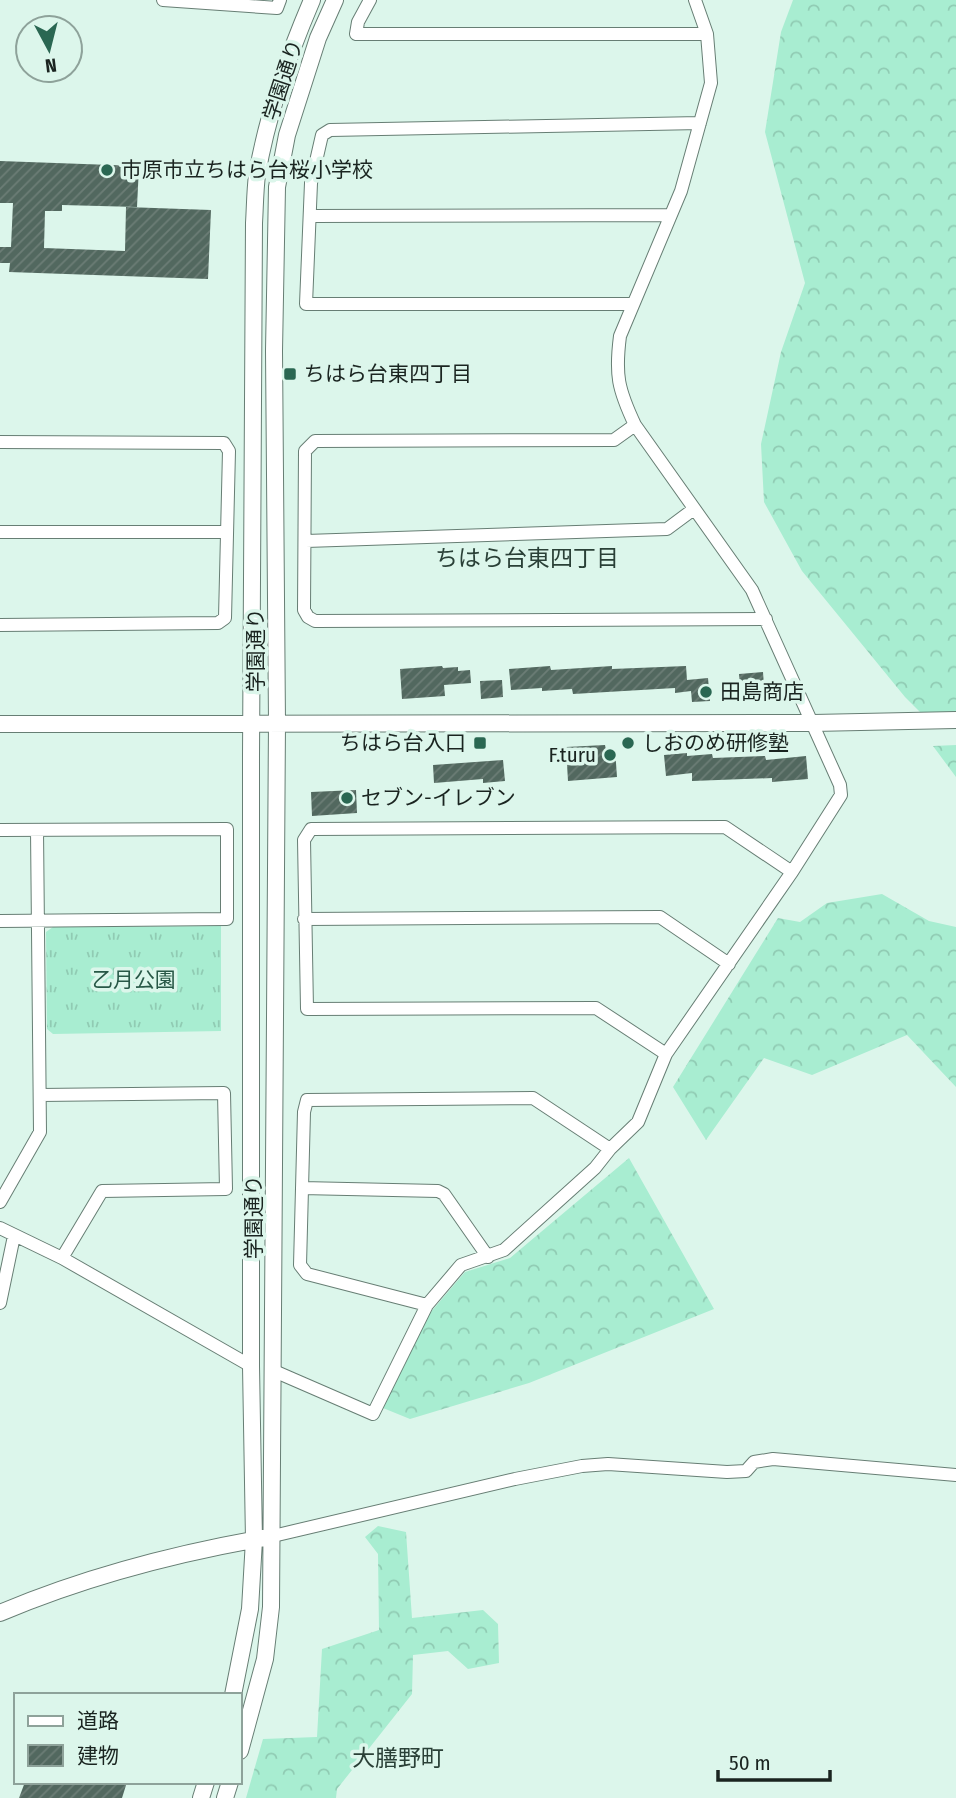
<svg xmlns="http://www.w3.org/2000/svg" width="956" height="1798" font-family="'Fira Sans Condensed','Noto Sans JP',sans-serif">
	<defs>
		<pattern id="grass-tufts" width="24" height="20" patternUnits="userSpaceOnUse" patternTransform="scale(1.75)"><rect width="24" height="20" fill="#a8edd1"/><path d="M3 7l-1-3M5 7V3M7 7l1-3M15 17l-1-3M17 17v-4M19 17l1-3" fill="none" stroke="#90cbb3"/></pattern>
		<pattern id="forest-crowns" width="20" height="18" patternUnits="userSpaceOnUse" patternTransform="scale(1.75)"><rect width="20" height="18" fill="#a8edd1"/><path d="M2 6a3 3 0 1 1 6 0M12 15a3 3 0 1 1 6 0" fill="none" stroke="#90cbb3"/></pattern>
		<pattern id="building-hatch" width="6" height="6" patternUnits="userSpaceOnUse" patternTransform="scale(1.75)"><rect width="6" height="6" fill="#52685f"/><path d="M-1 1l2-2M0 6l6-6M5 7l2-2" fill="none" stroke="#6c7d76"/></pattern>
	</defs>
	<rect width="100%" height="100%" fill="#dcf6eb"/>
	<path fill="url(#grass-tufts)" d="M 221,926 L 221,1031 L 53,1034 L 47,1029 L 46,932 L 53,927 Z"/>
	<path fill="url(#forest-crowns)" d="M 793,0 L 956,0 L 956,718 L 927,719 L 905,697 L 802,571 L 764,502 L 761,444 L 781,352 L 805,283 L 765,132 L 781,32 Z
		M 956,745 L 956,777 L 933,746 Z
		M 882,894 L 929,921 L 956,927 L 956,1087 L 907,1035 L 812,1075 L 764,1058 L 706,1140 L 673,1087 L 778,918 L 800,922 L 827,903 Z
		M 629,1158 L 714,1309 L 529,1383 L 410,1419 L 383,1408 L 430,1313 L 465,1272 L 510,1258 Z
		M 378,1526 L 406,1532 L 412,1618 L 483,1610 L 498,1624 L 499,1663 L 468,1669 L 448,1651 L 413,1655 L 412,1694 L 337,1789 L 336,1798 L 246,1798 L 263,1739 L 317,1737 L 322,1649 L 379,1630 L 378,1554 L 365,1537 Z"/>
	<path fill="url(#building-hatch)" d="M 0,161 L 139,166 L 137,207 L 62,205 L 62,211 L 45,211 L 44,248 L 125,251 L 126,207 L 211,210 L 208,279 L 9,272 L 10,263 L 0,263 L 0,247 L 11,247 L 13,203 L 0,203 Z
		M 442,666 L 443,668 L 458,667 L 458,671 L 470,670 L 471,683 L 444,685 L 445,696 L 402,699 L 400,669 Z
		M 550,666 L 551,670 L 612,666 L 612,669 L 686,666 L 687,680 L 708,678 L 710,701 L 692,702 L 691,691 L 675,693 L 675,688 L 573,694 L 572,689 L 542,691 L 542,688 L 511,690 L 509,669 Z
		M 763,672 L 765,700 L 749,701 L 749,698 L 741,699 L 739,674 Z
		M 502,680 L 503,697 L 481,699 L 480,681 Z
		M 605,745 L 606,750 L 615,749 L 617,777 L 568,781 L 566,747 Z
		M 687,753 L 687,756 L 712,754 L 713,758 L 765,756 L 766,760 L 806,756 L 808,779 L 772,782 L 772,778 L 692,781 L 692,773 L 666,776 L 664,755 Z
		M 503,760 L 505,781 L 483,783 L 483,779 L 434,783 L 433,765 Z
		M 356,790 L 357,813 L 312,816 L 311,792 Z
		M 25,1782 L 127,1782 L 122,1798 L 19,1798 Z"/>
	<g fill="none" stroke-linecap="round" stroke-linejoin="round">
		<defs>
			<path id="minor" d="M 163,0 L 277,8 L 280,0
				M 370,0 L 358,22 L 356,34 L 707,34
				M 311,216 L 670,215
				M 632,304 L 306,304 L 311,183 L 322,135 L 330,130 L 700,123
				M 635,425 L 614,440 L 315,441 L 305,451 L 304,610 L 308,617 L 315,621 L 766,619
				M 0,442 L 224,443 L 229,451 L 225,618 L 218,623 L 0,625
				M 0,532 L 227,532
				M 306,541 L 667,529 L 694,509
				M 0,830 L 227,829 L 227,919 L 0,921
				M 304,919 L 660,917 L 729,964
				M 666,1054 L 596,1008 L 307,1009 L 304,840 L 311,829 L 725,827 L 792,872
				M 40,1095 L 224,1093 L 226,1189 L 102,1191 L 62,1258
				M 302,1188 L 438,1191 L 444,1194 L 488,1257
				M 0,1202 L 40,1132 L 37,830
				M 0,1228 L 62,1258 L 251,1366
				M 0,1303 L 14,1236
				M 427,1305 L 307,1274 L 300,1265 L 304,1112 L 307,1100 L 533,1098 L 610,1149
				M 274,1371 L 373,1414 L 427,1305 L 461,1265 L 504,1250 L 595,1168 L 610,1149 L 638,1122 L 666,1054 L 792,872 L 841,795 L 840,785 L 752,590 L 635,425 C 618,389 615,375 620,336 L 681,191 L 711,83 L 707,34 L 695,0
				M 273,1536 L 515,1479 L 582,1466 L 608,1464 L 727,1472 L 746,1471 L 754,1462 L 773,1459 L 956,1475"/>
			<path id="tertiary" d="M 0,724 L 813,723 L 956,720
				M 0,1613 C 85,1577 173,1554 264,1538
				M 233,1695 L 250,1609 L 254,1540 L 251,1366 L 251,757 L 254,223 C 255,207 255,191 257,175 C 267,115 288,56 312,0
				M 240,1751 L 265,1659 L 271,1607 L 277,722 L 274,351 L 277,187 L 287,135 L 318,38 L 335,0
				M 201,1798 L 206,1782
				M 225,1798 L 230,1782"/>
		</defs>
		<use href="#minor" stroke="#677e74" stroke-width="14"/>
		<use href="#tertiary" stroke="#677e74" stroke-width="18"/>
		<use href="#minor" stroke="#fff" stroke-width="12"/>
		<use href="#tertiary" stroke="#fff" stroke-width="16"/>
	</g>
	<g fill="#2a6752" stroke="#dcf6eb" stroke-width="2.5">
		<circle cx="107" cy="170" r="7"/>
		<rect x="283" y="367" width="14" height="14" rx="3.5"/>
		<circle cx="706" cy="692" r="7"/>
		<rect x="473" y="736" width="14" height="14" rx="3.5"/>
		<circle cx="628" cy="743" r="7"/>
		<circle cx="610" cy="755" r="7"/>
		<circle cx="347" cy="798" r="7"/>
	</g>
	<g text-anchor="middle" stroke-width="7" stroke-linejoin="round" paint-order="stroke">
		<g font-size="21" fill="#1a2420" stroke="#dcf6eb">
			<text transform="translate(283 80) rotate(-72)" y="7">学園通り</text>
			<text transform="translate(256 650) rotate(-90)" y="7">学園通り</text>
			<text transform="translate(254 1217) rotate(-90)" y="7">学園通り</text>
		</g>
		<g font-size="21" fill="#1a2420" stroke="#dcf6eb" text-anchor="start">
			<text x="121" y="177">市原市立ちはら台桜小学校</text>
			<text x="304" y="381">ちはら台東四丁目</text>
			<text x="720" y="699">田島商店</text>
			<text x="466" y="750" text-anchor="end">ちはら台入口</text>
			<text x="642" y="750">しおのめ研修塾</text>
			<text x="596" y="762" text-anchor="end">F.turu</text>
			<text x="361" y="805">セブン-イレブン</text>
		</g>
		<g font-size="21" fill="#285847" stroke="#dcf6eb">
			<text x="134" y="987">乙月公園</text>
		</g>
		<g font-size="23" fill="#2a4037" stroke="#dcf6eb">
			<text x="527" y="566">ちはら台東四丁目</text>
			<text x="398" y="1766">大膳野町</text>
		</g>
	</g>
	<rect x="14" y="1693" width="228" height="91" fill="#dcf6eb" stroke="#8ea29a" stroke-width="2"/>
	<rect x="28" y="1716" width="35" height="10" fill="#ffffff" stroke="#8ea29a" stroke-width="2"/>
	<text x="77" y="1728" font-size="21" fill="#1a2420">道路</text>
	<rect x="28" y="1745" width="35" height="21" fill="url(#building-hatch)" stroke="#8ea29a" stroke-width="2"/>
	<text x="77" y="1763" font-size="21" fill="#1a2420">建物</text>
	<g transform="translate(49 49) rotate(173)"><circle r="33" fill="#dcf6eb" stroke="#8ea29a" stroke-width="2"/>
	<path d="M0-5L12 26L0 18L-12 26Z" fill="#2a6752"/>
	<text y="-10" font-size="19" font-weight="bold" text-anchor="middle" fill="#1a2420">N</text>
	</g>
	<path d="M718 1770v10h112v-10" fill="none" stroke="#1a2420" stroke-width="3.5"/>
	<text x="729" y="1770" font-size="21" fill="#1a2420" stroke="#dcf6eb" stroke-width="5" paint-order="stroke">50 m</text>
</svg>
